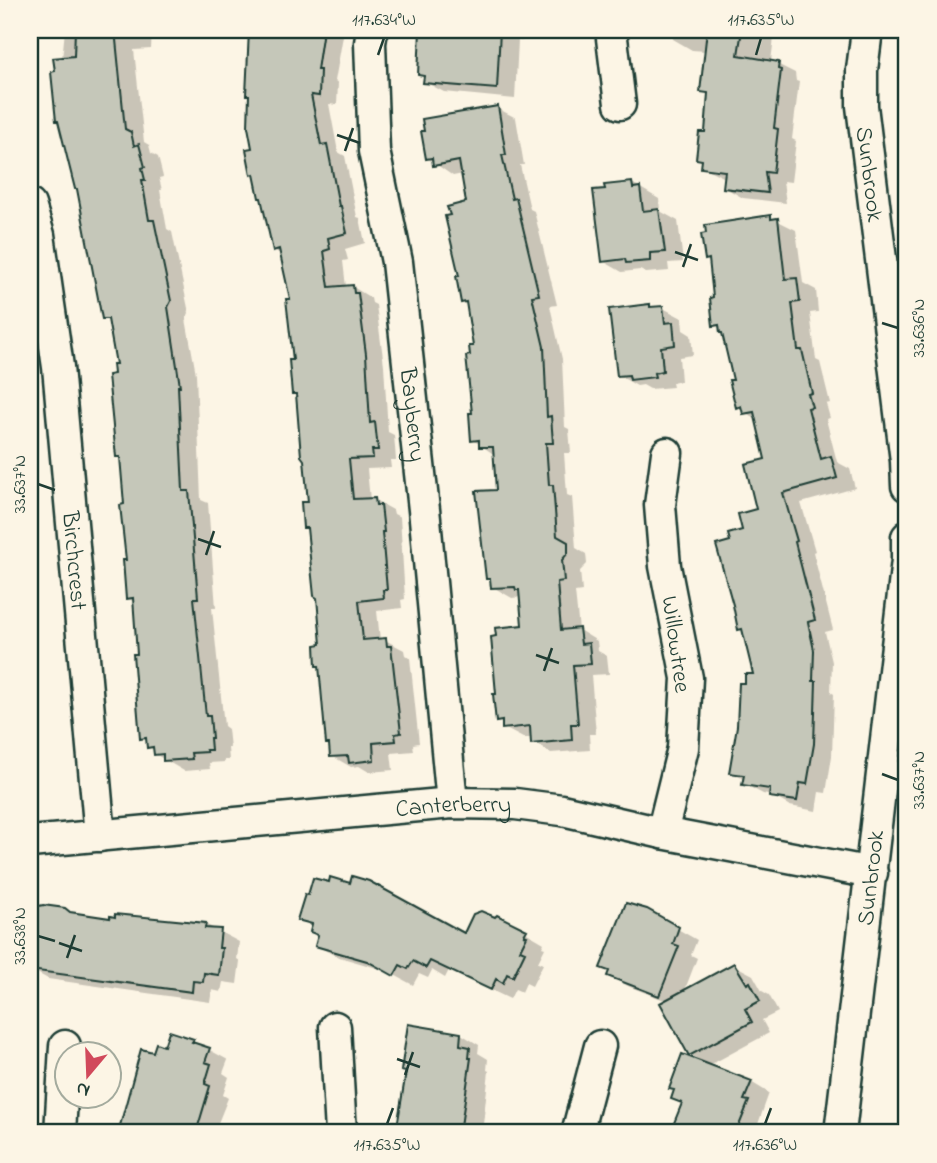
<svg xmlns="http://www.w3.org/2000/svg" width="937" height="1163" font-family="'Indie Flower',sans-serif">
	<rect width="100%" height="100%" fill="#fcf5e5"/>
	<filter id="ink" filterUnits="userSpaceOnUse"><feTurbulence type="fractalNoise" baseFrequency=".0143" numOctaves="2"/><feDisplacementMap in="SourceGraphic" scale="14" xChannelSelector="R" yChannelSelector="G"/><feConvolveMatrix kernelMatrix="1 2 1 2 8 2 1 2 1" color-interpolation-filters="sRGB"/></filter>
	<g filter="url(#ink)">
		<path fill="#0003" d="M 65,30 L 152,30 L 151,49 L 134,50 L 144,142 L 149,145 L 151,153 L 158,157 L 163,177 L 159,178 L 162,190 L 160,190 L 167,229 L 172,232 L 189,313 L 186,319 L 196,374 L 201,500 L 208,503 L 216,608 L 212,608 L 224,726 L 228,729 L 230,748 L 228,748 L 229,760 L 224,760 L 225,762 L 209,763 L 210,769 L 184,771 L 155,754 L 155,751 L 149,747 L 148,741 L 142,738 L 139,655 L 134,602 L 128,598 L 126,506 L 122,459 L 117,456 L 116,376 L 118,365 L 110,322 L 104,318 L 56,73 L 62,59 Z
			M 246,30 L 344,30 L 335,81 L 338,83 L 337,105 L 329,104 L 338,152 L 345,156 L 357,217 L 360,218 L 365,243 L 345,249 L 348,260 L 343,261 L 346,287 L 353,287 L 371,298 L 372,303 L 376,305 L 384,365 L 388,432 L 394,435 L 396,460 L 390,460 L 391,468 L 367,469 L 370,500 L 375,500 L 393,510 L 394,514 L 400,517 L 405,599 L 401,600 L 402,608 L 377,611 L 380,640 L 385,640 L 404,650 L 405,655 L 410,658 L 419,743 L 413,744 L 414,751 L 391,753 L 393,770 L 369,772 L 359,766 L 351,767 L 332,756 L 318,597 L 309,530 L 304,527 L 309,503 L 298,395 L 294,393 L 295,361 L 293,300 L 282,255 L 274,250 L 263,198 L 256,176 L 252,174 L 254,149 L 251,34 Z
			M 427,30 L 524,30 L 522,41 L 518,40 L 515,99 L 444,92 L 425,82 L 425,77 L 420,74 L 426,49 Z
			M 674,30 L 775,30 L 771,61 L 795,73 L 796,81 L 799,82 L 792,139 L 796,141 L 791,182 L 783,181 L 786,203 L 743,198 L 724,187 L 725,178 L 703,167 L 704,162 L 698,159 L 707,134 L 710,95 L 702,91 L 706,51 L 692,50 L 673,39 Z
			M 497,108 L 516,118 L 524,165 L 520,165 L 530,209 L 534,211 L 557,305 L 550,306 L 562,359 L 565,427 L 569,429 L 571,453 L 564,453 L 567,495 L 572,497 L 576,548 L 586,554 L 587,564 L 580,571 L 582,591 L 575,592 L 579,630 L 597,641 L 598,651 L 607,656 L 609,674 L 591,675 L 596,734 L 589,734 L 590,750 L 551,753 L 533,742 L 532,738 L 523,738 L 504,728 L 504,724 L 497,721 L 498,695 L 524,627 L 521,597 L 512,598 L 493,587 L 492,581 L 487,578 L 498,491 L 495,455 L 473,440 L 472,357 L 475,348 L 468,305 L 463,301 L 461,277 L 468,204 L 463,174 L 453,176 L 427,158 Z
			M 632,183 L 659,199 L 660,211 L 678,221 L 683,262 L 668,263 L 669,271 L 646,273 L 640,270 L 622,272 L 603,261 Z
			M 770,217 L 796,230 L 803,283 L 816,290 L 818,312 L 810,313 L 816,360 L 820,362 L 830,403 L 826,404 L 830,418 L 826,419 L 837,462 L 850,469 L 855,488 L 801,503 L 815,551 L 813,552 L 833,630 L 825,632 L 832,662 L 831,692 L 834,694 L 832,756 L 826,793 L 819,792 L 816,811 L 790,806 L 772,796 L 763,794 L 744,784 L 745,780 L 731,772 L 747,685 L 755,676 L 744,632 L 739,629 L 732,542 L 744,531 L 758,510 L 767,460 L 758,421 L 738,407 L 736,381 L 721,328 L 715,325 L 715,299 L 711,262 L 706,259 Z
			M 649,306 L 654,309 L 663,308 L 682,318 L 683,330 L 691,335 L 693,355 L 679,357 L 681,381 L 672,383 L 673,387 L 650,389 L 643,385 L 637,386 L 618,375 Z
			M 30,910 L 112,920 L 205,924 L 239,942 L 237,959 L 240,961 L 237,984 L 223,982 L 221,992 L 212,990 L 210,1002 L 48,979 L 30,969 Z
			M 646,911 L 697,940 L 691,955 L 697,958 L 684,992 L 734,965 L 753,975 L 762,991 L 769,995 L 778,1012 L 762,1020 L 769,1033 L 708,1066 L 751,1082 L 769,1093 L 757,1127 L 753,1125 L 750,1133 L 671,1133 L 683,1104 L 673,1098 L 703,1062 L 691,1055 L 667,1001 L 628,986 L 609,975 Z
			M 299,919 L 465,935 L 515,926 L 544,943 L 542,947 L 545,948 L 538,962 L 543,964 L 532,986 L 526,983 L 522,992 L 515,989 L 510,999 L 449,970 L 445,978 L 432,970 L 428,978 L 419,974 L 413,985 L 387,971 L 336,956 L 317,946 L 320,936 L 312,932 L 313,927 Z
			M 170,1033 L 193,1041 L 228,1060 L 223,1073 L 229,1077 L 223,1095 L 228,1098 L 214,1133 L 120,1133 L 142,1051 L 154,1055 L 165,1048 Z
			M 461,1034 L 479,1045 L 478,1053 L 488,1059 L 487,1070 L 489,1071 L 482,1133 L 391,1133 L 393,1120 L 399,1121 L 408,1073 L 402,1070 Z"/>
		<path fill="#c5c7b9" stroke="#1f3d34" stroke-width="2" d="M 75,30 L 115,30 L 125,129 L 131,132 L 134,146 L 139,144 L 145,167 L 142,168 L 145,180 L 142,180 L 149,220 L 154,220 L 171,301 L 168,307 L 180,386 L 178,386 L 183,491 L 189,491 L 198,598 L 194,598 L 206,716 L 210,716 L 212,738 L 210,738 L 211,750 L 206,750 L 207,752 L 191,753 L 192,759 L 163,761 L 163,754 L 154,755 L 153,747 L 147,748 L 146,738 L 140,739 L 133,654 L 137,654 L 133,598 L 126,599 L 123,560 L 126,560 L 120,505 L 124,504 L 120,457 L 116,457 L 108,375 L 114,374 L 113,364 L 116,364 L 108,319 L 102,319 L 77,189 L 75,189 L 58,121 L 56,121 L 51,72 L 55,71 L 53,58 L 74,56 Z
			M 249,30 L 323,30 L 317,70 L 320,70 L 319,96 L 311,95 L 321,145 L 327,144 L 339,206 L 341,206 L 347,233 L 328,238 L 330,249 L 324,251 L 329,287 L 353,285 L 354,293 L 358,293 L 366,354 L 370,423 L 375,422 L 378,450 L 372,450 L 373,458 L 349,459 L 353,499 L 375,498 L 376,505 L 381,505 L 384,532 L 382,532 L 387,590 L 383,590 L 384,598 L 359,601 L 363,640 L 386,638 L 387,646 L 391,646 L 401,733 L 395,734 L 396,741 L 373,743 L 374,760 L 349,763 L 348,756 L 330,757 L 329,744 L 326,744 L 319,666 L 316,666 L 315,645 L 321,644 L 317,598 L 314,596 L 307,528 L 303,528 L 301,502 L 308,502 L 304,460 L 301,456 L 296,394 L 292,394 L 289,360 L 293,360 L 286,299 L 290,299 L 279,249 L 273,251 L 261,198 L 259,198 L 254,174 L 251,175 L 246,149 L 252,148 L 248,127 L 249,95 L 246,95 Z
			M 420,30 L 500,30 L 497,89 L 423,83 L 424,76 L 418,75 Z
			M 707,30 L 742,30 L 738,55 L 779,62 L 778,69 L 781,70 L 774,128 L 778,129 L 773,173 L 765,172 L 768,193 L 723,188 L 725,171 L 701,168 L 702,160 L 696,159 L 699,132 L 705,132 L 708,93 L 700,92 Z
			M 498,106 L 506,155 L 502,155 L 512,199 L 516,198 L 539,295 L 532,296 L 544,347 L 547,417 L 551,416 L 553,443 L 546,443 L 549,485 L 553,485 L 557,536 L 568,542 L 568,553 L 562,560 L 564,581 L 557,582 L 561,630 L 579,628 L 581,644 L 589,643 L 591,664 L 573,665 L 578,724 L 571,724 L 572,740 L 531,744 L 530,726 L 502,729 L 502,721 L 496,722 L 493,694 L 496,694 L 491,637 L 496,636 L 495,628 L 522,625 L 519,590 L 516,590 L 515,587 L 491,588 L 490,579 L 486,579 L 476,491 L 496,490 L 493,447 L 479,447 L 479,440 L 471,441 L 469,413 L 472,413 L 466,356 L 470,355 L 469,346 L 473,346 L 466,302 L 461,303 L 456,276 L 459,276 L 445,216 L 450,215 L 447,207 L 466,202 L 459,161 L 433,166 L 432,158 L 426,159 L 421,131 L 424,131 L 422,119 Z
			M 632,182 L 633,188 L 640,187 L 643,211 L 659,209 L 665,252 L 650,253 L 650,261 L 626,263 L 625,259 L 602,262 L 593,190 L 605,189 L 604,185 Z
			M 771,215 L 771,219 L 778,218 L 785,279 L 797,278 L 800,302 L 792,303 L 798,350 L 802,350 L 812,393 L 808,394 L 812,407 L 808,408 L 821,459 L 831,456 L 837,478 L 783,493 L 797,541 L 795,542 L 815,620 L 808,622 L 814,650 L 813,681 L 816,681 L 814,744 L 807,784 L 800,783 L 797,801 L 769,797 L 770,789 L 742,785 L 744,775 L 729,773 L 737,726 L 739,683 L 745,683 L 745,674 L 753,674 L 742,629 L 738,630 L 733,605 L 716,545 L 730,541 L 728,534 L 742,530 L 738,514 L 756,509 L 745,464 L 765,459 L 754,412 L 743,414 L 741,406 L 736,408 L 729,380 L 733,380 L 722,333 L 720,333 L 719,325 L 713,326 L 710,298 L 713,297 L 709,259 L 705,260 L 701,234 L 706,233 L 705,225 Z
			M 650,304 L 650,307 L 663,306 L 665,323 L 673,322 L 675,345 L 661,347 L 663,371 L 654,373 L 655,377 L 630,380 L 629,375 L 617,376 L 609,309 Z
			M 352,876 L 369,881 L 464,933 L 473,914 L 481,911 L 495,917 L 497,915 L 527,930 L 524,935 L 527,936 L 520,950 L 525,952 L 513,977 L 507,974 L 503,983 L 496,979 L 491,990 L 430,961 L 426,968 L 413,961 L 408,969 L 400,965 L 394,976 L 367,961 L 315,946 L 318,935 L 310,932 L 312,924 L 297,920 L 305,894 L 308,895 L 313,878 L 329,882 L 330,877 L 350,883 Z
			M 626,903 L 647,909 L 679,927 L 673,944 L 679,946 L 659,996 L 607,976 L 609,971 L 600,968 Z
			M 43,905 L 65,908 L 70,912 L 110,918 L 110,916 L 115,917 L 115,914 L 206,923 L 205,928 L 221,929 L 219,948 L 222,948 L 219,975 L 204,973 L 203,982 L 193,981 L 192,992 L 30,970 L 30,908 Z
			M 734,963 L 747,984 L 750,982 L 760,1001 L 745,1009 L 752,1022 L 689,1056 L 660,1003 Z
			M 408,1024 L 461,1033 L 460,1045 L 470,1047 L 469,1058 L 471,1058 L 460,1133 L 396,1133 L 406,1072 L 401,1071 Z
			M 169,1031 L 194,1039 L 192,1042 L 210,1048 L 205,1062 L 211,1064 L 205,1084 L 210,1086 L 196,1133 L 118,1133 L 141,1049 L 153,1052 L 156,1043 L 164,1046 Z
			M 682,1054 L 752,1081 L 744,1100 L 749,1101 L 736,1133 L 670,1133 L 682,1103 L 671,1099 L 674,1090 L 669,1089 Z"/>
		<g fill="none" stroke-linecap="round" stroke-linejoin="round">
			<defs>
				<g id="minor">
					<path id="s1" d="M 372,30 L 370,43 L 374,151 L 397,262 L 425,519 L 452,803"/>
					<path d="M 611,30 L 620,104"/>
					<path id="s2" d="M 867,30 L 862,70 L 862,106 L 906,461 L 907,486"/>
					<path id="s3" d="M 30,205 L 39,235 L 58,367 L 100,836"/>
					<path d="M 662,833 L 683,748 L 687,678 L 665,566 L 660,505 L 667,453"/>
					<path id="s4" d="M 30,842 L 452,803 L 515,804 L 562,810 L 662,833 L 872,873"/>
					<path d="M 335,1027 L 341,1133"/>
					<path d="M 60,1133 L 65,1046"/>
					<path d="M 577,1133 L 600,1046"/>
					<path id="s5" d="M 840,1133 L 907,560 L 907,537"/>
				</g>
			</defs>
			<use href="#minor" stroke="#1f3d34" stroke-width="35"/>
			<use href="#minor" stroke="#fcf5e5" stroke-width="30"/>
		</g>
	</g>
	<path fill="none" stroke="#1f3d34" stroke-width="2.5" d="M 378,55 L 384,38M 756,55 L 761,38M 337,135 L 360,143M 345,151 L 353,128M 675,252 L 698,260M 683,267 L 691,244M 882,323 L 898,328M 38,484 L 55,490M 198,539 L 221,547M 206,555 L 214,531M 536,655 L 559,663M 544,671 L 552,648M 882,774 L 898,780M 38,936 L 55,941M 59,943 L 82,951M 67,958 L 75,935M 397,1059 L 420,1067M 405,1075 L 413,1052M 387,1124 L 393,1108M 765,1124 L 771,1108"/>
	<g text-anchor="middle" stroke-width="5" stroke-linejoin="round" paint-order="stroke">
		<g font-size="24" fill="#1f3d34" stroke="#fcf5e5">
			<text dy="8" stroke="none"><textPath href="#s2" startOffset="145">Sunbrook</textPath></text>
			<text dy="8" stroke="none"><textPath href="#s1" startOffset="388">Bayberry</textPath></text>
			<text dy="8" stroke="none"><textPath href="#s3" startOffset="359">Birchcrest</textPath></text>
			<text transform="translate(677 644) rotate(82)" y="8">Willowtree</text>
			<text dy="8" stroke="none"><textPath href="#s4" startOffset="425">Canterberry</textPath></text>
			<text dy="8" stroke="none"><textPath href="#s5" startOffset="257">Sunbrook</textPath></text>
		</g>
	</g>
	<rect width="937" height="1163" fill="none" stroke="#fcf5e5" stroke-width="77"/>
	<g transform="translate(88 1075) rotate(199)"><circle r="33" fill="#fcf5e5" stroke="#a4ab9e" stroke-width="2"/>
	<path d="M0-5L12 26L0 18L-12 26Z" fill="#d1495b"/>
	<text y="-10" font-size="19" font-weight="bold" text-anchor="middle" fill="#1f3d34">N</text>
	</g>
	<rect x="38" y="38" width="860" height="1086" fill="none" stroke="#1f3d34" stroke-width="2.5"/>
	<g font-size="18" text-anchor="middle" fill="#1f3d34">
		<text x="384" y="25">117.634°W</text>
		<text x="761" y="25">117.635°W</text>
		<text transform="translate(918 328) rotate(-90)" y="6">33.636°N</text>
		<text transform="translate(19 484) rotate(-90)" y="6">33.637°N</text>
		<text transform="translate(918 780) rotate(-90)" y="6">33.637°N</text>
		<text transform="translate(19 936) rotate(-90)" y="6">33.638°N</text>
		<text x="387" y="1150">117.635°W</text>
		<text x="765" y="1150">117.636°W</text>
	</g>
</svg>
